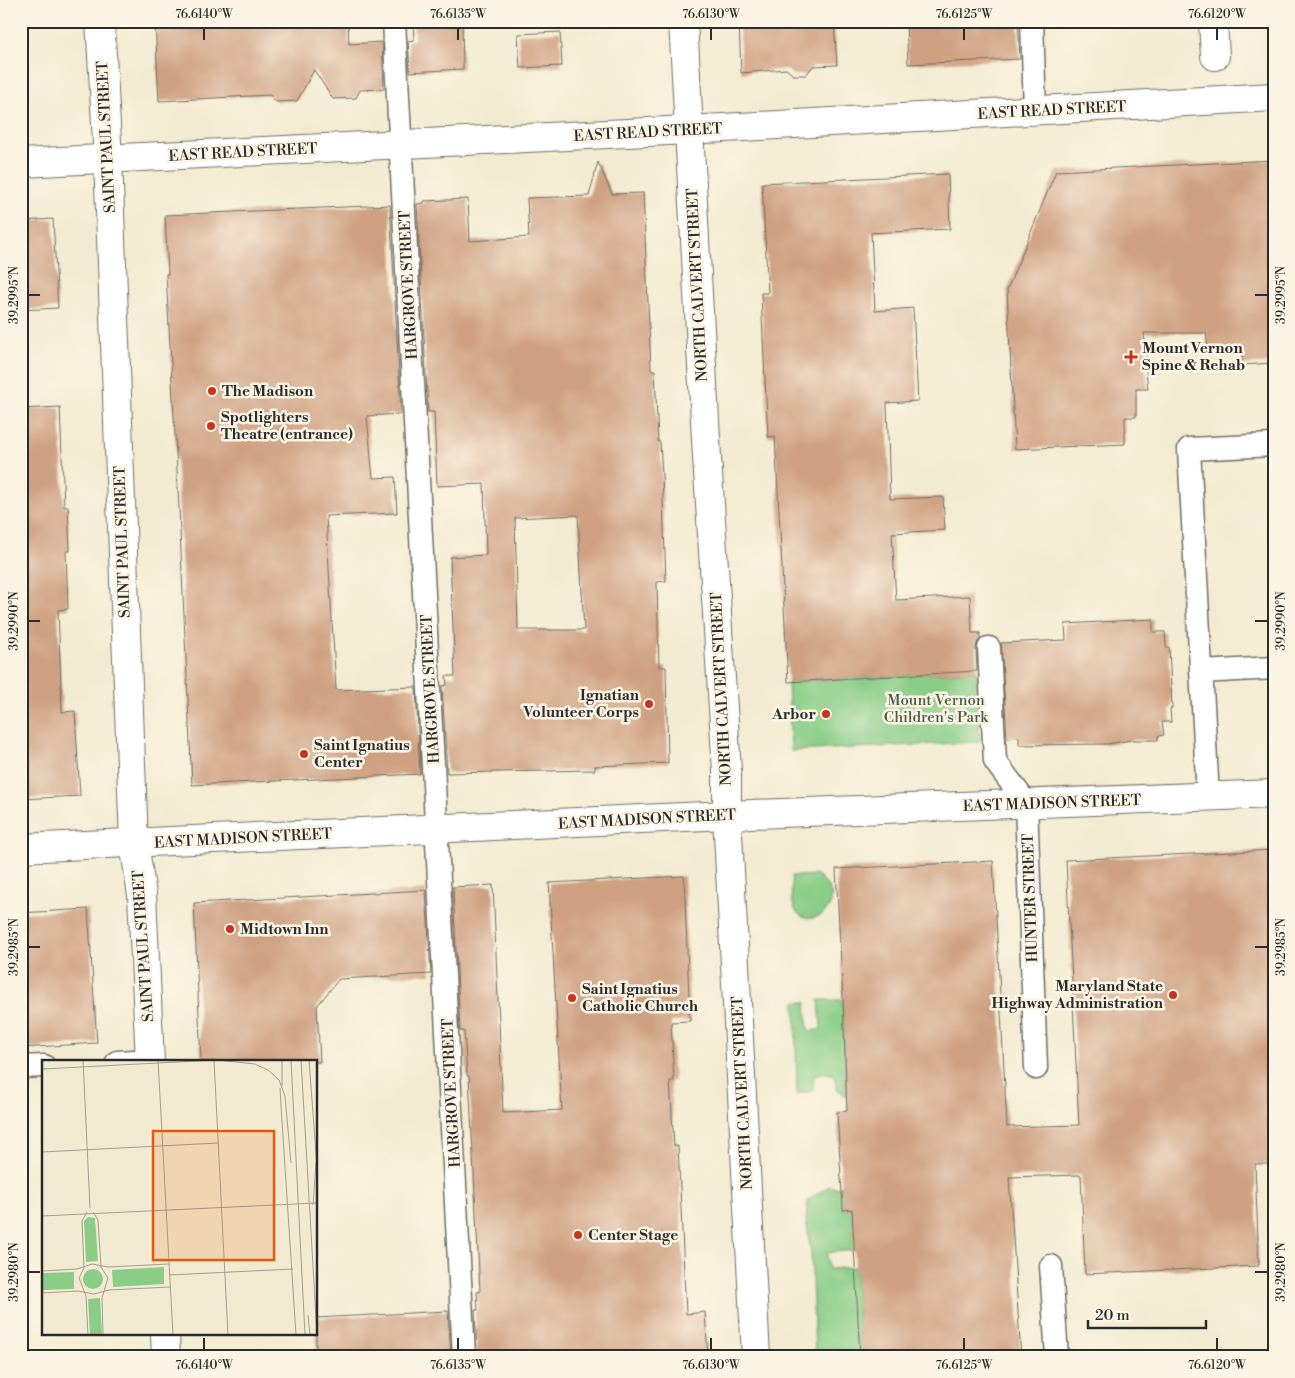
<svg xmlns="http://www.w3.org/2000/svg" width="1295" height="1378" font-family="'Libre Bodoni',serif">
	<rect width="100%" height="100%" fill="#fcf5e5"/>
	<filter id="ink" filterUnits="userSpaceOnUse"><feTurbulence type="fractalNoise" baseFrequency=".02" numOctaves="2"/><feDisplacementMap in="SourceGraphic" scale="10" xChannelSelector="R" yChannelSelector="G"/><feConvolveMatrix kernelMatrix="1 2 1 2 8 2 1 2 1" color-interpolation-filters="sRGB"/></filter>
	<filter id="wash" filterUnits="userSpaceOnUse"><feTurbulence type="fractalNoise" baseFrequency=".0096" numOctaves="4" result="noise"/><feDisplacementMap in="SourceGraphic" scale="20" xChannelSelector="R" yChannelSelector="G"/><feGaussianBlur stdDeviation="1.12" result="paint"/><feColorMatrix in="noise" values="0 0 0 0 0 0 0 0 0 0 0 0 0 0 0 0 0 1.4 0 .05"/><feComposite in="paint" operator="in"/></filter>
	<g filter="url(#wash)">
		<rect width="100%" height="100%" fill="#f3ebd1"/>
		<path fill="#89cd87" stroke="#5a7c59" d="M 977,671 L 980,742 L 791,751 L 788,682 Z
			M 816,875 C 858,904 802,938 793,904 C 790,896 792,885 792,876 Z
			M 819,1000 L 843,1000 L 846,1096 L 837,1089 L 837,1085 L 834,1076 C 826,1071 819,1071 813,1079 L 813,1091 L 797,1094 L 795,1002 L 806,1002 L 808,1031 L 821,1029 Z
			M 829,1186 L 836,1188 L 842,1186 L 843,1210 L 852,1209 L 855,1250 L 827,1253 L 829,1269 L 855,1267 L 860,1357 L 815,1357 L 811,1254 L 806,1219 L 808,1200 Z"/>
		<g id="blocks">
			<path fill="#cfa182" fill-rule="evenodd" d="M 155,21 L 348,21 L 349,44 L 382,42 L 384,89 L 360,90 L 356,98 L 333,99 L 314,70 L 297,101 L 276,102 L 270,95 L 159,101 Z
				M 413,21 L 462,21 L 463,69 L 410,72 L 408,41 L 414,40 Z
				M 739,21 L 834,21 L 837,65 L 813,66 L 806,75 L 793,75 L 786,69 L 741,73 Z
				M 906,21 L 1018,21 L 1020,59 L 908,64 Z
				M 560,32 L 562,66 L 520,68 L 518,34 Z
				M 1274,160 L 1274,363 L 1242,365 L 1242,350 L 1208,350 L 1206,333 L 1144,333 L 1147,362 L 1145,362 L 1148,389 L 1136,389 L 1136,417 L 1125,417 L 1125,444 L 1015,449 L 1007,290 L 1056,171 Z
				M 598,162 L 612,194 L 643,193 L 651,370 L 655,370 L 658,442 L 660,442 L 662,475 L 666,581 L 657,582 L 659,667 L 666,667 L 668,763 L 595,766 L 595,770 L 447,773 L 442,686 L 447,685 L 446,676 L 455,676 L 450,557 L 486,555 L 484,484 L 437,486 L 434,412 L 428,412 L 417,204 L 424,203 L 424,201 L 468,199 L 470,241 L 529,237 L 527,198 L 589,196 ZM 578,515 L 584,630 L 518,630 L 515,518 Z
				M 948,174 L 950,229 L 871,233 L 875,311 L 913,308 L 918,401 L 887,403 L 890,499 L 943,497 L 945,530 L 892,533 L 896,600 L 970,596 L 972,633 L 980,633 L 980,639 L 977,643 L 976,649 L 977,671 L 788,682 L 775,436 L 768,437 L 764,360 L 761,293 L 768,293 L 762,183 Z
				M 390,205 L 401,414 L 367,416 L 373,478 L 395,477 L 397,513 L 326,516 L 336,690 L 416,687 L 420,774 L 192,785 L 178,488 L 166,274 L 168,274 L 165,215 Z
				M 53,219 L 58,308 L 21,310 L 21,221 Z
				M 60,407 L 64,507 L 68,506 L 70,551 L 66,551 L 68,609 L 58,610 L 62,712 L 75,711 L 80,796 L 21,799 L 21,610 L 25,610 L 26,580 L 24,550 L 21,550 L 21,409 Z
				M 1153,619 L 1153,632 L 1165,632 L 1166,647 L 1169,647 L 1172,708 L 1170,709 L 1171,722 L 1162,722 L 1164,735 L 1158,736 L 1158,740 L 1131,740 L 1108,744 L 1019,745 L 1019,737 L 1007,738 L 1001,643 L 1066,640 L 1065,624 Z
				M 1274,850 L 1274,1164 L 1255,1164 L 1259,1266 L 1085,1274 L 1081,1175 L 1009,1177 L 1021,1357 L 860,1357 L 852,1209 L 843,1210 L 837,1112 L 847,1111 L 843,1000 L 836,869 L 993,861 L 1007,1127 L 1079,1125 L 1066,860 Z
				M 684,876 L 690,1021 L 671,1022 L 674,1081 L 670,1081 L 674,1146 L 678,1146 L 686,1314 L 705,1312 L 708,1357 L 477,1357 L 475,1310 L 478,1310 L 477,1292 L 480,1292 L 469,1076 L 467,1076 L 464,1031 L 460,1031 L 453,887 L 493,885 L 503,1113 L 562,1110 L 549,883 Z
				M 426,890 L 431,974 L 339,979 L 317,1006 L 320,1062 L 201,1062 L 194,903 Z
				M 88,909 L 97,1043 L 21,1048 L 21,913 Z
				M 448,1311 L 451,1357 L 316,1357 L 316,1318 Z"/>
		</g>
	</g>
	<g filter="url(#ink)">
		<use href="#blocks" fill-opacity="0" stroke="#716e65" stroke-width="1"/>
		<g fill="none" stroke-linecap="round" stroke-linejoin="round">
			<defs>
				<path id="service" d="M 394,21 L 464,1357
					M 1032,21 L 1035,111
					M 989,648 L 995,761 L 1026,803 L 1036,1068
					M 1201,672 L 1274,668
					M 1208,797 L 1189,449 L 1274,445
					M 117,1062 L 150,1060
					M 21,1067 L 44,1066
					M 1051,1266 L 1057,1357"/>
				<path id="pedestrian" d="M 1213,21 L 1215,56"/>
				<path id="minor" d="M 688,130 L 1274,97"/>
				<path id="tertiary" d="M 21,163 L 688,130"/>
				<path id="secondary" d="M 21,848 L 727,815 L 1274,794"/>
				<path id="primary" d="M 100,21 L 108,159 L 134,843 L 142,895 L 150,1062
					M 683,21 L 707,457 L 727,771 L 727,815 L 756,1357
					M 165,1334 L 166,1357"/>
			</defs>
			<use href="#service" stroke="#716e65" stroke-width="25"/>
			<use href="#pedestrian" stroke="#716e65" stroke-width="30"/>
			<use href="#minor" stroke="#716e65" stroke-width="30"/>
			<use href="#tertiary" stroke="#716e65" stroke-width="30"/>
			<use href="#secondary" stroke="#716e65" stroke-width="30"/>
			<use href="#primary" stroke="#716e65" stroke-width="30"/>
			<use href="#service" stroke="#fff" stroke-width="22"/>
			<use href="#pedestrian" stroke="#fff" stroke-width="28"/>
			<use href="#minor" stroke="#fff" stroke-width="28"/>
			<use href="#tertiary" stroke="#fff" stroke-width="28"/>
			<use href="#secondary" stroke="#fff" stroke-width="28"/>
			<use href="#primary" stroke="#fff" stroke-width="28"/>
		</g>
	</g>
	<path fill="none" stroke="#2b2b2b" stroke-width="2" d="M 204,28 L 204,40M 458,28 L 458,40M 711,28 L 711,40M 964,28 L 964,40M 1217,28 L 1217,40M 28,295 L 40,295M 1255,295 L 1268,295M 28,621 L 40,621M 1255,621 L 1268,621M 28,947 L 40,947M 1255,947 L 1268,947M 28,1272 L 40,1272M 1255,1272 L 1268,1272M 204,1338 L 204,1350M 458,1338 L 458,1350M 711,1338 L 711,1350M 964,1338 L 964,1350M 1217,1338 L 1217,1350"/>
	<g fill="#c8321e" stroke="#fcf5e5" stroke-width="2">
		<path d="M1128.5 349.5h5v5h5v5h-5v5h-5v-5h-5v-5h5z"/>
		<circle cx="212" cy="391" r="5"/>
		<circle cx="211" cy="426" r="5"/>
		<circle cx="649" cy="704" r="5"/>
		<circle cx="826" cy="714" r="5"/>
		<circle cx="304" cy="754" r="5"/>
		<circle cx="230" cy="929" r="5"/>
		<circle cx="1173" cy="995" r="5"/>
		<circle cx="572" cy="998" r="5"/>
		<circle cx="578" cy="1235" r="5"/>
	</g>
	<g text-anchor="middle" stroke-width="5" stroke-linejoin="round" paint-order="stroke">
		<g font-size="15" fill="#2b2b2b" stroke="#fcf5e5">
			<text transform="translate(1052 110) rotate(-3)" y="5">EAST READ STREET</text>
			<text transform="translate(648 132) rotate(-3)" y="5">EAST READ STREET</text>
			<text transform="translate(106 137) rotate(-93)" y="5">SAINT PAUL STREET</text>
			<text transform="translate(243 152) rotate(-3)" y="5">EAST READ STREET</text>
			<text transform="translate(408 285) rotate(-93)" y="5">HARGROVE STREET</text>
			<text transform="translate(697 285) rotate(-93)" y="5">NORTH CALVERT STREET</text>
			<text transform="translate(122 542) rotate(-92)" y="5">SAINT PAUL STREET</text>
			<text transform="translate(430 689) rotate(-93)" y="5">HARGROVE STREET</text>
			<text transform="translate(721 689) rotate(-93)" y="5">NORTH CALVERT STREET</text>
			<text transform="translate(1052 803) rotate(-2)" y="5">EAST MADISON STREET</text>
			<text transform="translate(647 819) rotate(-3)" y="5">EAST MADISON STREET</text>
			<text transform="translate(243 838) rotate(-3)" y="5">EAST MADISON STREET</text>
			<text transform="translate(1030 898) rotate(-92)" y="5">HUNTER STREET</text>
			<text transform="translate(143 946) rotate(-94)" y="5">SAINT PAUL STREET</text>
			<text transform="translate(451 1093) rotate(-93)" y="5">HARGROVE STREET</text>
			<text transform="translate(742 1093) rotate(-93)" y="5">NORTH CALVERT STREET</text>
		</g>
		<g font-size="15" font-weight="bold" fill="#2b2b2b" stroke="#fcf5e5" text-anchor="start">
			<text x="1142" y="353">Mount Vernon<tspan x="1142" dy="17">Spine &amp; Rehab</tspan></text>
			<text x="222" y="396">The Madison</text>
			<text x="221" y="422">Spotlighters<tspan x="221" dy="17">Theatre (entrance)</tspan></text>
			<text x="639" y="700" text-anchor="end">Ignatian<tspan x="639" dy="17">Volunteer Corps</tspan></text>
			<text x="816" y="719" text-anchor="end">Arbor</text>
			<text x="314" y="750">Saint Ignatius<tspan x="314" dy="17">Center</tspan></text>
			<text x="240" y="934">Midtown Inn</text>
			<text x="1163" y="991" text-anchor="end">Maryland State<tspan x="1163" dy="17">Highway Administration</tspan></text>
			<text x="582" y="994">Saint Ignatius<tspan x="582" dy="17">Catholic Church</tspan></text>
			<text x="588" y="1240">Center Stage</text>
		</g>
		<g font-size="15" fill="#475c47" stroke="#fcf5e5">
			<text x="936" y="705">Mount Vernon<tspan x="936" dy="17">Children's Park</tspan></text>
		</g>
	</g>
	<g transform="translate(42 1060)">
		<rect width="275" height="275" fill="#f3ebd1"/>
		<path d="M 46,157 L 53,158 L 56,201 L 44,202 L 42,161 ZM 122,207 L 122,224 L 71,227 L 70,210 ZM41 219a10 10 0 1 1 20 0a10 10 0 1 1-20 0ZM 32,212 L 32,229 L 0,230 L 0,213 ZM 58,238 L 60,275 L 48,275 L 46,239 Z" fill="#89cd87"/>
		<path fill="none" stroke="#a39e8f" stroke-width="1" d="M 41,0 L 48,148M 116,0 L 131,275M 172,0 L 186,275M 175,0 L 213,4 L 226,10 L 237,20 L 243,36 L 249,103M 249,0 L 263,275M 259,0 L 275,275M 267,0 L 275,107M 0,9 L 174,0M 240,26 L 240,0M 238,28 L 239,46M 239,46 L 254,275M 0,92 L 176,83M 271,145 L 274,102M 45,152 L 40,161 L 42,208 L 37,218 L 44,236 L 46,275M 51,152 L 56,160 L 59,207 L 66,218 L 60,238 L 61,275M 0,156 L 275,143M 0,211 L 35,209 L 50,204 L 66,207 L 127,204M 127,215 L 251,209M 0,233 L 36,231 L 52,234 L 67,230 L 128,227M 266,255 L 268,275"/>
		<path fill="#e8590c" fill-opacity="0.15" stroke="#e8590c" stroke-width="2.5" d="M 111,71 L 232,71 L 232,200 L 111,200 Z"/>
		<rect width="275" height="275" fill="none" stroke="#2b2b2b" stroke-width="2.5"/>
	</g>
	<rect width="1295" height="1378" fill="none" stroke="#fcf5e5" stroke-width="55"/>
	<path d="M1088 1320v8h118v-8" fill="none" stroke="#2b2b2b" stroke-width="2.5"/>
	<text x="1095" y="1320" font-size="15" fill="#2b2b2b" stroke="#fcf5e5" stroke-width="4" paint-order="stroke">20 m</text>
	<rect x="28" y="28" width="1240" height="1322" fill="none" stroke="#2b2b2b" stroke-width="2"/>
	<g font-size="12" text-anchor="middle" fill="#2b2b2b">
		<text x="204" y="18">76.6140°W</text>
		<text x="458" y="18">76.6135°W</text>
		<text x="711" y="18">76.6130°W</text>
		<text x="964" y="18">76.6125°W</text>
		<text x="1217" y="18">76.6120°W</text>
		<text transform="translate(14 295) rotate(-90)" y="4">39.2995°N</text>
		<text transform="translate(1281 295) rotate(-90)" y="4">39.2995°N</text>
		<text transform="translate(14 621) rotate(-90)" y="4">39.2990°N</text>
		<text transform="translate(1281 621) rotate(-90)" y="4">39.2990°N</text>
		<text transform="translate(14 947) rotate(-90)" y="4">39.2985°N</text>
		<text transform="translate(1281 947) rotate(-90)" y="4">39.2985°N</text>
		<text transform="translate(14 1272) rotate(-90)" y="4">39.2980°N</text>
		<text transform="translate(1281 1272) rotate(-90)" y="4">39.2980°N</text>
		<text x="204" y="1369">76.6140°W</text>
		<text x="458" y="1369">76.6135°W</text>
		<text x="711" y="1369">76.6130°W</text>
		<text x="964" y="1369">76.6125°W</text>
		<text x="1217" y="1369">76.6120°W</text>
	</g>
</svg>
